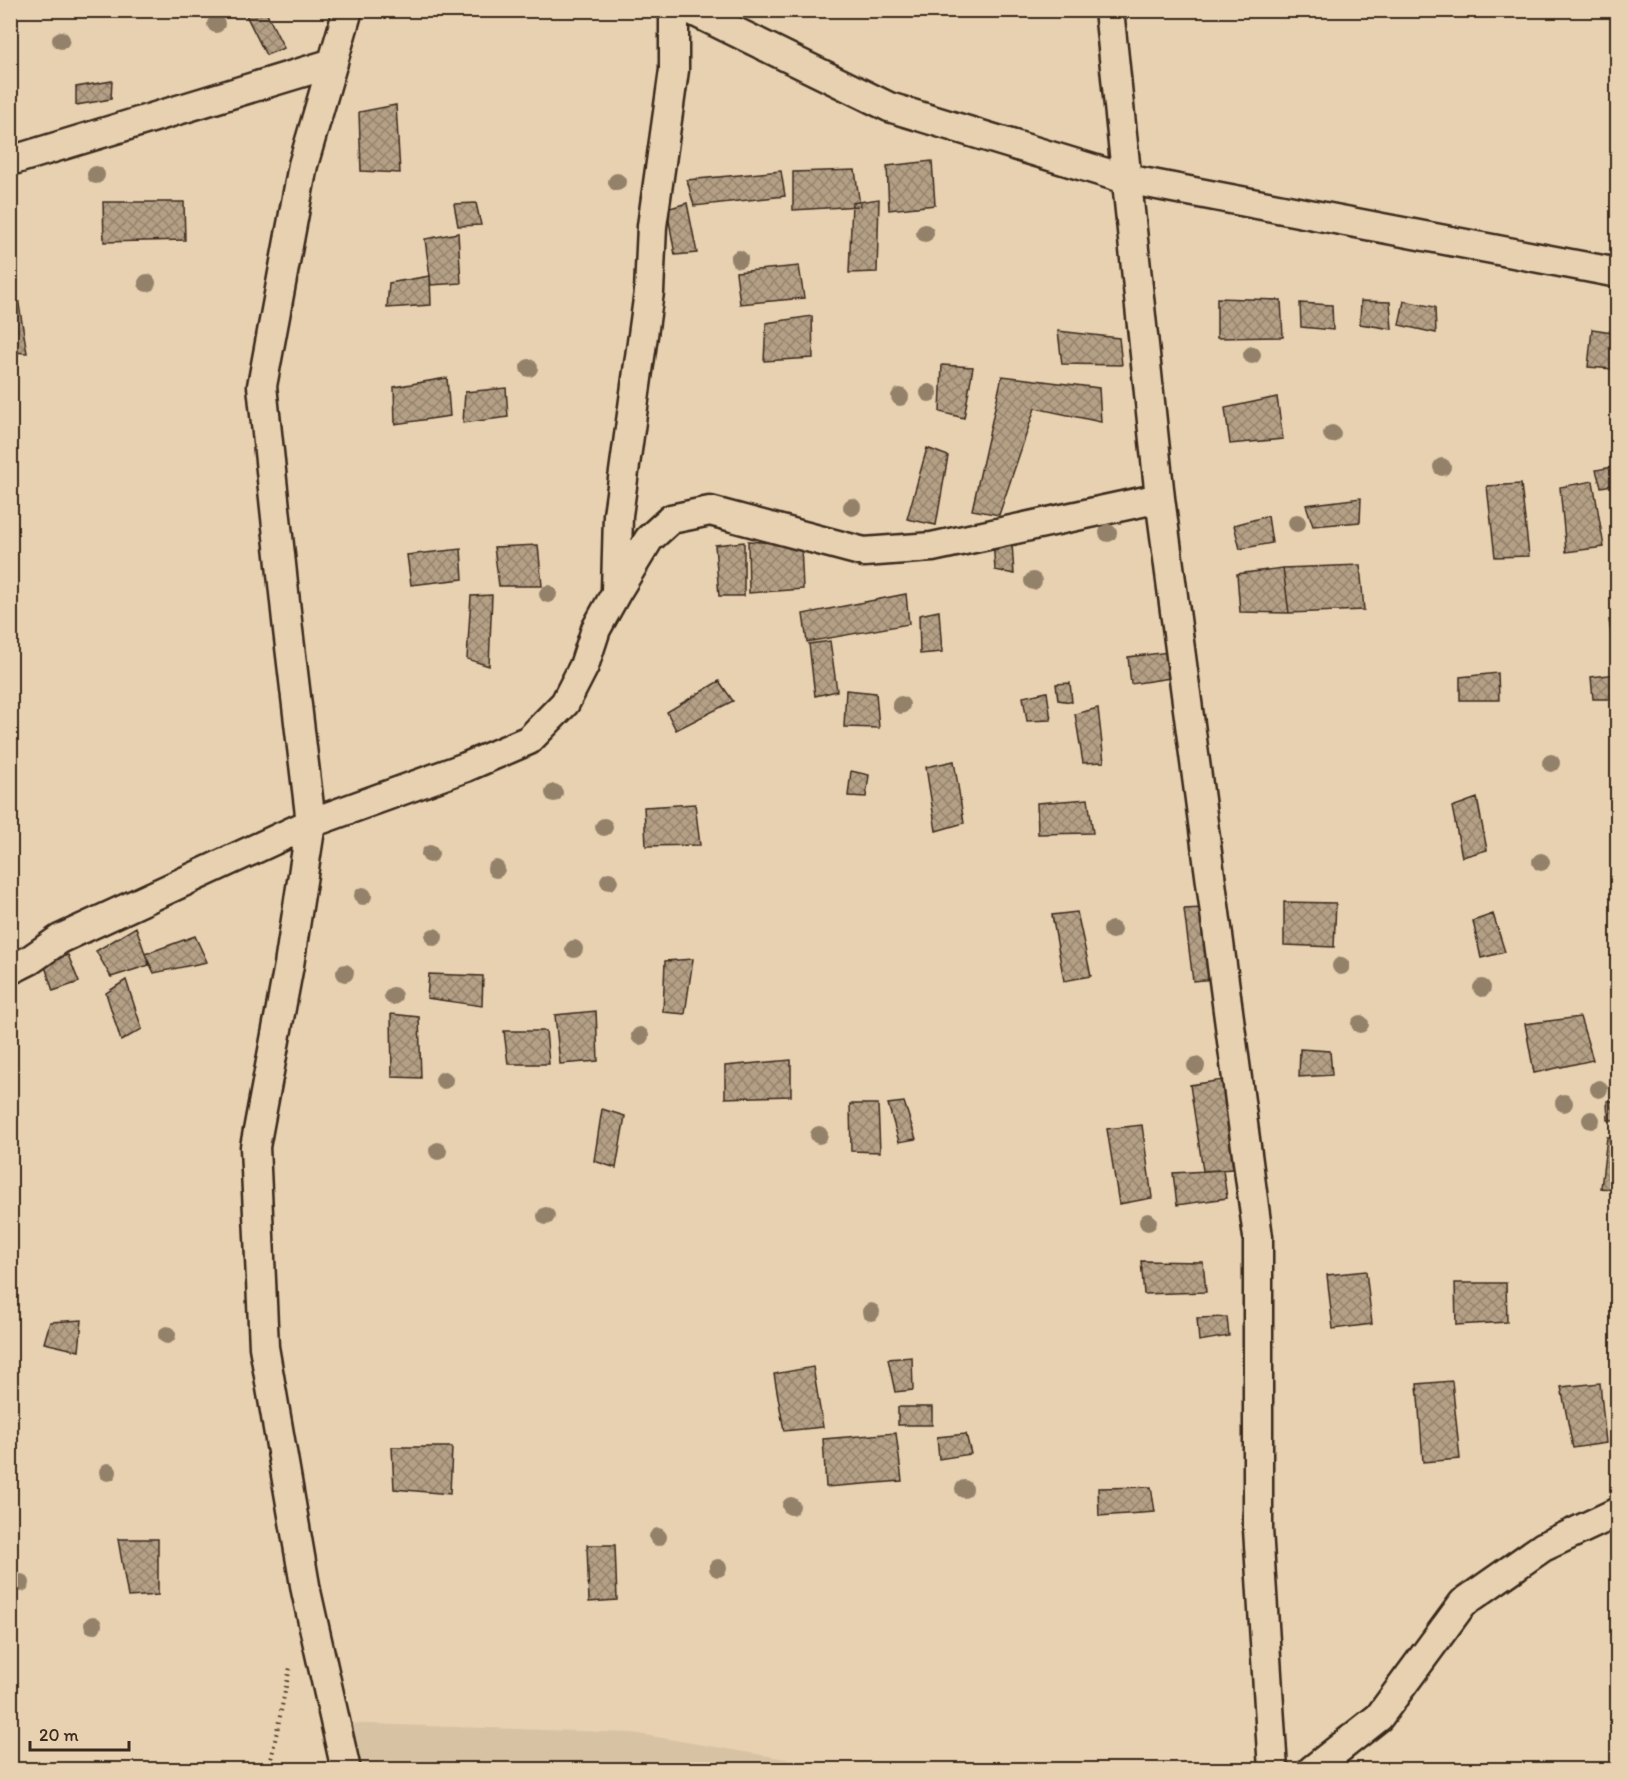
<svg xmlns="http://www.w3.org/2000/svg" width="1628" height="1780" font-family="Itim,sans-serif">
	<defs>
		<pattern id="building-cross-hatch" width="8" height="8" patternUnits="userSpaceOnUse" patternTransform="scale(1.5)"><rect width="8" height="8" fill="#b5a086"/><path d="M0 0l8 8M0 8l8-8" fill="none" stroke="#94836d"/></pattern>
	</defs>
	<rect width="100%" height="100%" fill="#e7d1b1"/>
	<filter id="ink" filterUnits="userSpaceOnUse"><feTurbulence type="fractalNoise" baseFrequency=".0167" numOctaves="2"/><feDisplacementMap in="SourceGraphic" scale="12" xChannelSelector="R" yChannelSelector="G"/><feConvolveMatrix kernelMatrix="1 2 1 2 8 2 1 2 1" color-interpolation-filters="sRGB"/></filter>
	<g filter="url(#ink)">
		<path fill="#d8c2a4" d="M 339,1723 L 633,1733 L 844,1769 L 350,1769 Z"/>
		<path fill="url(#building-cross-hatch)" stroke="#3b2a1e" stroke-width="1.5" d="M 250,10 L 265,10 L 284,48 L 266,55 L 246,15 Z
			M 112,81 L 111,99 L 76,105 L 76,87 Z
			M 396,105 L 400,173 L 361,171 L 359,112 Z
			M 932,161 L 935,205 L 889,210 L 887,166 Z
			M 855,170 L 860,206 L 793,210 L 793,172 Z
			M 781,171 L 785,196 L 694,206 L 687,180 Z
			M 879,199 L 877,272 L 849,273 L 852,203 Z
			M 103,202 L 184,202 L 185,240 L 104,242 Z
			M 476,203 L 481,225 L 458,226 L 454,204 Z
			M 687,203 L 697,253 L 675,255 L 667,209 Z
			M 458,233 L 461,283 L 431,285 L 425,239 Z
			M 799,266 L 804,298 L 740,304 L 736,272 Z
			M 430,276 L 431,305 L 387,308 L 389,283 Z
			M 18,298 L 27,353 L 10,352 L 10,300 Z
			M 1217,298 L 1281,300 L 1283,337 L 1217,338 Z
			M 1361,301 L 1390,302 L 1392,329 L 1360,324 Z
			M 1404,301 L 1435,307 L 1436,333 L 1399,325 Z
			M 1300,303 L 1332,305 L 1333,330 L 1301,327 Z
			M 812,316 L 813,358 L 764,361 L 766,323 Z
			M 1592,329 L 1612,332 L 1613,369 L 1588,367 Z
			M 1058,331 L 1119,338 L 1122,365 L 1062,364 Z
			M 942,365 L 973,367 L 964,418 L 940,412 Z
			M 1002,376 L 1099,388 L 1101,422 L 1035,408 L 999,515 L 972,510 Z
			M 447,378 L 450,416 L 395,424 L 394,387 Z
			M 506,388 L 508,417 L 463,423 L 465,392 Z
			M 1277,397 L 1283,439 L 1230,444 L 1225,408 Z
			M 927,448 L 948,456 L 936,525 L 907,519 Z
			M 1618,466 L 1618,484 L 1601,487 L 1596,470 Z
			M 1593,481 L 1604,547 L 1566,552 L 1560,487 Z
			M 1521,484 L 1529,556 L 1495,557 L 1487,486 Z
			M 1361,498 L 1360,522 L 1313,526 L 1306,505 Z
			M 1268,516 L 1272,543 L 1240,549 L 1234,525 Z
			M 993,539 L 1012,543 L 1014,574 L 995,570 Z
			M 748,541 L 801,545 L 803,589 L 749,593 Z
			M 744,542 L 744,596 L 719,596 L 715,545 Z
			M 538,545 L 542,586 L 499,586 L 494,547 Z
			M 461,549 L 463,579 L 411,585 L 407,555 Z
			M 1360,565 L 1364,610 L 1289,613 L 1283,568 Z
			M 1283,568 L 1289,613 L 1240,612 L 1237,574 Z
			M 906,594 L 909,624 L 807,642 L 803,614 Z
			M 492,595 L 489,666 L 467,659 L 471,596 Z
			M 939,611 L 942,652 L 920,654 L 919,615 Z
			M 1618,619 L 1618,646 L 1613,646 L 1609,620 Z
			M 830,641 L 837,691 L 815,696 L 809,644 Z
			M 1169,652 L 1170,678 L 1131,684 L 1128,657 Z
			M 1498,673 L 1499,700 L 1460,700 L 1460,677 Z
			M 1618,674 L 1618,699 L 1593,699 L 1591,677 Z
			M 719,681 L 733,701 L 676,730 L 667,712 Z
			M 1070,683 L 1072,702 L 1058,700 L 1056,684 Z
			M 846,690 L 876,693 L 879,728 L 844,727 Z
			M 1047,692 L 1051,720 L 1027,721 L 1023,697 Z
			M 1098,708 L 1104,762 L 1083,763 L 1075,714 Z
			M 954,761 L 964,823 L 936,831 L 926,767 Z
			M 851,771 L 869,775 L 866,797 L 848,796 Z
			M 1477,798 L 1487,850 L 1462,857 L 1452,807 Z
			M 1088,799 L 1093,833 L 1038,834 L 1037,803 Z
			M 695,804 L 700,845 L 646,846 L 644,807 Z
			M 1284,902 L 1336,903 L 1334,947 L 1284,945 Z
			M 1202,908 L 1215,979 L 1193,981 L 1184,909 Z
			M 1077,912 L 1091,976 L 1064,981 L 1052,915 Z
			M 1493,914 L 1505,952 L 1481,958 L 1473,921 Z
			M 136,927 L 149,965 L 111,977 L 96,951 Z
			M 195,936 L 207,962 L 154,973 L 145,954 Z
			M 68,955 L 79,982 L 53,991 L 44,963 Z
			M 693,959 L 685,1014 L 663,1012 L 665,961 Z
			M 429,974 L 483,976 L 482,1006 L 427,998 Z
			M 126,980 L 142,1029 L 121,1041 L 106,993 Z
			M 596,1011 L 598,1061 L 560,1064 L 555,1015 Z
			M 391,1014 L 419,1017 L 421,1078 L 392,1077 Z
			M 1580,1017 L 1593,1060 L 1534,1073 L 1525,1024 Z
			M 504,1031 L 546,1031 L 549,1064 L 508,1064 Z
			M 1300,1049 L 1330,1051 L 1332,1075 L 1299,1077 Z
			M 791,1060 L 791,1096 L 725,1098 L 725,1066 Z
			M 1223,1080 L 1233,1169 L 1203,1171 L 1190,1085 Z
			M 1607,1101 L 1618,1101 L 1618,1120 L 1608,1120 Z
			M 904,1102 L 916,1139 L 899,1142 L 888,1104 Z
			M 850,1104 L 878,1104 L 880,1152 L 851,1151 Z
			M 602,1109 L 625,1116 L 616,1168 L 594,1161 Z
			M 1142,1125 L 1152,1198 L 1119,1204 L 1107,1129 Z
			M 1607,1137 L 1618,1137 L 1618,1190 L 1601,1188 Z
			M 1223,1170 L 1227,1198 L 1177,1205 L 1173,1173 Z
			M 1141,1261 L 1203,1262 L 1206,1292 L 1144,1294 Z
			M 1366,1271 L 1372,1324 L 1333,1329 L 1327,1275 Z
			M 1455,1283 L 1506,1283 L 1507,1322 L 1456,1325 Z
			M 1227,1317 L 1229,1336 L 1199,1341 L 1197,1318 Z
			M 82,1320 L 79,1351 L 44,1343 L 50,1322 Z
			M 912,1357 L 913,1390 L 895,1392 L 888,1359 Z
			M 813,1367 L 823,1427 L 784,1431 L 774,1374 Z
			M 1452,1381 L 1460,1459 L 1423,1462 L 1417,1384 Z
			M 1600,1383 L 1606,1443 L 1573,1448 L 1561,1387 Z
			M 898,1407 L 932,1407 L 932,1425 L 898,1425 Z
			M 896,1433 L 902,1481 L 826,1487 L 823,1439 Z
			M 966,1434 L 971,1454 L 939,1459 L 937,1437 Z
			M 392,1447 L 452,1447 L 450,1494 L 394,1489 Z
			M 1151,1487 L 1155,1512 L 1099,1516 L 1098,1488 Z
			M 118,1539 L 158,1539 L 158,1595 L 128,1597 Z
			M 587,1545 L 615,1545 L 617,1600 L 589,1602 Z"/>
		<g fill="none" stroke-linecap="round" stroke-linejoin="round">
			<defs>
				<path id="minor" d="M 691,10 L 889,107 L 1126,179 L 1618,273
					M 1109,10 L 1160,498 L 1258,1237 L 1258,1529 L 1273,1770
					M 10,161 L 333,63
					M 616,591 L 618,515 L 649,292 L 652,226 L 674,70 L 674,10
					M 10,970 L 30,960 L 60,939 L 311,823 L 466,767 L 529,740 L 565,703 L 584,666 L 596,629 L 616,593 L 649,539 L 671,519 L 710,511 L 864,552 L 932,547 L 1160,498
					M 346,1770 L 306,1591 L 264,1347 L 255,1147 L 289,965 L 311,823 L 288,630 L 262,386 L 303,165 L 348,10
					M 1312,1770 L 1379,1717 L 1463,1603 L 1543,1547 L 1618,1512"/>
			</defs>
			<use href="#minor" stroke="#3b2a1e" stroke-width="33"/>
			<path stroke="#3b2a1e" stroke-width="4" stroke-dasharray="1.5 4.5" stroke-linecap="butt" d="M 269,1770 L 290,1667"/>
			<use href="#minor" stroke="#e7d1b1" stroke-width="28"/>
		</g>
		<g fill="#94816a">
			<circle cx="216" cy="24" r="9"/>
			<circle cx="61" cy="40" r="9"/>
			<circle cx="96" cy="175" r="9"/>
			<circle cx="617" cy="182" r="9"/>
			<circle cx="925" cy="233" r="9"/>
			<circle cx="739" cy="259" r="9"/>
			<circle cx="147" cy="283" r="9"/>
			<circle cx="1252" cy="355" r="9"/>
			<circle cx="529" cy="368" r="9"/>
			<circle cx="929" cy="393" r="9"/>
			<circle cx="900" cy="397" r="9"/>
			<circle cx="1332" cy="434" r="9"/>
			<circle cx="1442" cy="467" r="9"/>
			<circle cx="852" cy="507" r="9"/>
			<circle cx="1297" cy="523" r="9"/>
			<circle cx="1108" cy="533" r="9"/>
			<circle cx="1033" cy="581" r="9"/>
			<circle cx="548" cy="594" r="9"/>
			<circle cx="901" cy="705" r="9"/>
			<circle cx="1551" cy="763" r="9"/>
			<circle cx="554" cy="793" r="9"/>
			<circle cx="604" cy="827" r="9"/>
			<circle cx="430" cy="854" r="9"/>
			<circle cx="1541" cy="862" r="9"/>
			<circle cx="496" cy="869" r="9"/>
			<circle cx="609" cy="881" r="9"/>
			<circle cx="363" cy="896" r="9"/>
			<circle cx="1112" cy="930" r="9"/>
			<circle cx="434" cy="937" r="9"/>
			<circle cx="574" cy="949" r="9"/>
			<circle cx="1341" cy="966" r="9"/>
			<circle cx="345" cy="973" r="9"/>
			<circle cx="1482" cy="988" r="9"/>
			<circle cx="393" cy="996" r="9"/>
			<circle cx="1360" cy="1024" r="9"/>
			<circle cx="640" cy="1036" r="9"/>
			<circle cx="1196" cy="1066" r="9"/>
			<circle cx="444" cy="1080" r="9"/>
			<circle cx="1599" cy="1089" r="9"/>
			<circle cx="1564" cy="1103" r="9"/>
			<circle cx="1591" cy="1120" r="9"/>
			<circle cx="819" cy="1135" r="9"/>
			<circle cx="438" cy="1151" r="9"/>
			<circle cx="546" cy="1216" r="9"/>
			<circle cx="1148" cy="1222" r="9"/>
			<circle cx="871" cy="1312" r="9"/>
			<circle cx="167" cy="1335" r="9"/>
			<circle cx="108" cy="1472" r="9"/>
			<circle cx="964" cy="1489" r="9"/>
			<circle cx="791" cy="1506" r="9"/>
			<circle cx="658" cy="1537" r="9"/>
			<circle cx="718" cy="1568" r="9"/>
			<circle cx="21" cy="1583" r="9"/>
			<circle cx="93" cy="1625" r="9"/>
		</g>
	</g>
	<rect width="1628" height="1780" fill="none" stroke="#e7d1b1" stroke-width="36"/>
	<rect x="18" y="18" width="1592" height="1744" fill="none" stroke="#3b2a1e" stroke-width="2" filter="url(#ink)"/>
	<path d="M30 1741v9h99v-9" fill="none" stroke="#3b2a1e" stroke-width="3"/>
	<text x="39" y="1741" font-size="18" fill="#3b2a1e" stroke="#e7d1b1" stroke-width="4.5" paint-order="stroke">20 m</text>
</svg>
